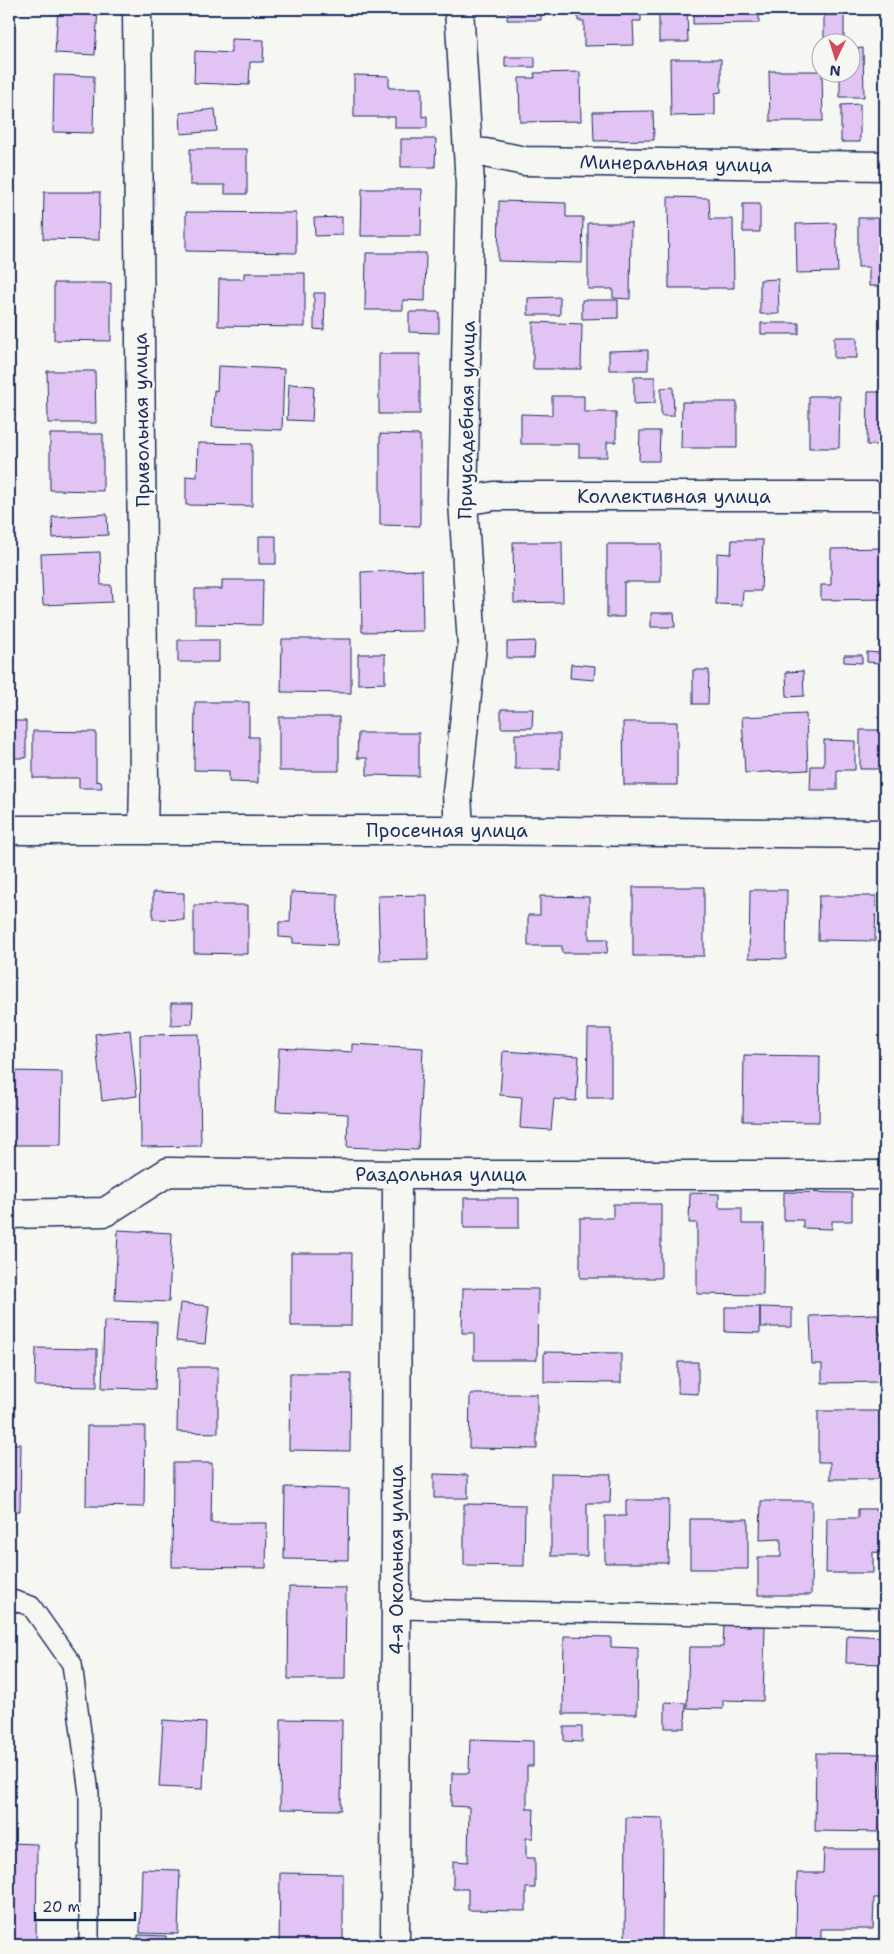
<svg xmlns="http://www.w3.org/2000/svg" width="894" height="1954" font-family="'Shantell Sans',sans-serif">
	<rect width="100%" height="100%" fill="#f6f6f2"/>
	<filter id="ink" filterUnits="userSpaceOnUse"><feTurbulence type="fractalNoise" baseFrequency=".02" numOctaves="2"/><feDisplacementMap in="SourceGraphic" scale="10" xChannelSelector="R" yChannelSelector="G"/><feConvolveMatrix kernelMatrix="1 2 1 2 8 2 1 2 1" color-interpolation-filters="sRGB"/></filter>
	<g filter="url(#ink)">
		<path fill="#e1c4f3" stroke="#1b2f5e" d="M 58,9 L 98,9 L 95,55 L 55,53 Z
			M 508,9 L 541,9 L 541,20 L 507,20 Z
			M 578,9 L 641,9 L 641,21 L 633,21 L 634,45 L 584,46 L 584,21 L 578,21 Z
			M 693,9 L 759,9 L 759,23 L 693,24 Z
			M 659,12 L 687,12 L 688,42 L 659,42 Z
			M 824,15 L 844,15 L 844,42 L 824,42 Z
			M 231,39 L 264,40 L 263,62 L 250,62 L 249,85 L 194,83 L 195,51 L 231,53 Z
			M 863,48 L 864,97 L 840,97 L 840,72 L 852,72 L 852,49 Z
			M 505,57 L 535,57 L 535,67 L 505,67 Z
			M 670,59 L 721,59 L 721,92 L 715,93 L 715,115 L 671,116 Z
			M 769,71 L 822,71 L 823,121 L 770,121 Z
			M 580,72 L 581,121 L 520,122 L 519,78 L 535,78 L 534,73 Z
			M 54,75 L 94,76 L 93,133 L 53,132 Z
			M 354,75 L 389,76 L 389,88 L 422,88 L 422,117 L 427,116 L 427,128 L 395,128 L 395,117 L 354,117 Z
			M 860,104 L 860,142 L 841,142 L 841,105 Z
			M 215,109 L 217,131 L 181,134 L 180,113 Z
			M 653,111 L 654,140 L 594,141 L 593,112 Z
			M 401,139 L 436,139 L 435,167 L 401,167 Z
			M 190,149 L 247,149 L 247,194 L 225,194 L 225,185 L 190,185 Z
			M 362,189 L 422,189 L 421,236 L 361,236 Z
			M 44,192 L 100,192 L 99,240 L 43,239 Z
			M 668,197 L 709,198 L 710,219 L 733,219 L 734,288 L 669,288 Z
			M 499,201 L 566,203 L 566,217 L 583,217 L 582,263 L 498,261 Z
			M 743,204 L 760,204 L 760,232 L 743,232 Z
			M 186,212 L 296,213 L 296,253 L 186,251 Z
			M 342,217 L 342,235 L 315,236 L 314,218 Z
			M 858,218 L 885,218 L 885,286 L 869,286 L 869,267 L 858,267 Z
			M 588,223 L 631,223 L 630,299 L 613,298 L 613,289 L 588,289 Z
			M 836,223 L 838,272 L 797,273 L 796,224 Z
			M 366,253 L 426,253 L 425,301 L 403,300 L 403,310 L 365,310 Z
			M 244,273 L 305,273 L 305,327 L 218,326 L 219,279 L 244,279 Z
			M 778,279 L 779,314 L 760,314 L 760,280 Z
			M 54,283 L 111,283 L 111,341 L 54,340 Z
			M 314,293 L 325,293 L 324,330 L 314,329 Z
			M 560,297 L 560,315 L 528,315 L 528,298 Z
			M 582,300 L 618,300 L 618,318 L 582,319 Z
			M 9,312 L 14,312 L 14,337 L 9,337 Z
			M 409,312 L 439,312 L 439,333 L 409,332 Z
			M 533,322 L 582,324 L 581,369 L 533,369 Z
			M 761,323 L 799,323 L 799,334 L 761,334 Z
			M 834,337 L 857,337 L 857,358 L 834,358 Z
			M 648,350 L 648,370 L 609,370 L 609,351 Z
			M 379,354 L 420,354 L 420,414 L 379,414 Z
			M 218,366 L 284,369 L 282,430 L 212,427 L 214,390 L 217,391 Z
			M 47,371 L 95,371 L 96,423 L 48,423 Z
			M 634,377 L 655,377 L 655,403 L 634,404 Z
			M 289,384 L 314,386 L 312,421 L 287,420 Z
			M 673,387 L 674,416 L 661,416 L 661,388 Z
			M 868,392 L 885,392 L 885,445 L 867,445 Z
			M 552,396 L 584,396 L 584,412 L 616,412 L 616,442 L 607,442 L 607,457 L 579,457 L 579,444 L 521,444 L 521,414 L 552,415 Z
			M 809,396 L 840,396 L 839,448 L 809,448 Z
			M 682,402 L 737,402 L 737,448 L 681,448 Z
			M 640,431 L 660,431 L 659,461 L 639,461 Z
			M 50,434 L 103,434 L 103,491 L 50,490 Z
			M 380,434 L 420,435 L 420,526 L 380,525 Z
			M 198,443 L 252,444 L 252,506 L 186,505 L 186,476 L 197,477 Z
			M 107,514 L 108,535 L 53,538 L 52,517 Z
			M 259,536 L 276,536 L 276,564 L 259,564 Z
			M 732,540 L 763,540 L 761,591 L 743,591 L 742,605 L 716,604 L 717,553 L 731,554 Z
			M 513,542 L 562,542 L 563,602 L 514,603 Z
			M 607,544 L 661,544 L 661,582 L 624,582 L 624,617 L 607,617 Z
			M 885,548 L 885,599 L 821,600 L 821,585 L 831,585 L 831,549 Z
			M 100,552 L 101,585 L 111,585 L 112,602 L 43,605 L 41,554 Z
			M 422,570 L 423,631 L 362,632 L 361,572 Z
			M 222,580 L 263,580 L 262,625 L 195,624 L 195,589 L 222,589 Z
			M 651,613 L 674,613 L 675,627 L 651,627 Z
			M 282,639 L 351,639 L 351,693 L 281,692 Z
			M 178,640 L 219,640 L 219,662 L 178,662 Z
			M 535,641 L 534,658 L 507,658 L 507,642 Z
			M 867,652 L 880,653 L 879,663 L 867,662 Z
			M 358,654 L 385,654 L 385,683 L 358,684 Z
			M 844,655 L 862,655 L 862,663 L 844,662 Z
			M 571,664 L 595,666 L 594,680 L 570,678 Z
			M 693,670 L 709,670 L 708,704 L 693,704 Z
			M 803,671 L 804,696 L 787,697 L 786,672 Z
			M 195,702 L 249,702 L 249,737 L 258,737 L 258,783 L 229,782 L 229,771 L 194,770 Z
			M 501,709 L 533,709 L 532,728 L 501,728 Z
			M 806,714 L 808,770 L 745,773 L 742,717 Z
			M 279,717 L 339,717 L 339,771 L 279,771 Z
			M 9,721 L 26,721 L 26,758 L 9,758 Z
			M 623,722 L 677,722 L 677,785 L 624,785 Z
			M 860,730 L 885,730 L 885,769 L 860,769 Z
			M 33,731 L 96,732 L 96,781 L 101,782 L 102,788 L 79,788 L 79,778 L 33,778 Z
			M 358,733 L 419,733 L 419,776 L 367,775 L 367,758 L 357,758 Z
			M 515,734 L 560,734 L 560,769 L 515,769 Z
			M 824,740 L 855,741 L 855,770 L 837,770 L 837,790 L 810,790 L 811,766 L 824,766 Z
			M 633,887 L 704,887 L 704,956 L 633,956 Z
			M 750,890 L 787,890 L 786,959 L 749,958 Z
			M 153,892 L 184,893 L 184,920 L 153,919 Z
			M 291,892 L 338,894 L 337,945 L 293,943 L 293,938 L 279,937 L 279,922 L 290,922 Z
			M 427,895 L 428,960 L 380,961 L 378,896 Z
			M 540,896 L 589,897 L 589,939 L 608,939 L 607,953 L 562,953 L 562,946 L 528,946 L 528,915 L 540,915 Z
			M 819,896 L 876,896 L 875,941 L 818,940 Z
			M 194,905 L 248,905 L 248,954 L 194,953 Z
			M 171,1003 L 193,1003 L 192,1024 L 171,1025 Z
			M 588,1029 L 611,1029 L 611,1098 L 587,1098 Z
			M 130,1030 L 137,1096 L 102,1101 L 95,1034 Z
			M 199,1034 L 201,1146 L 141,1147 L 140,1035 Z
			M 352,1044 L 423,1048 L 418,1150 L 347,1147 L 348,1114 L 276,1111 L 279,1048 L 352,1052 Z
			M 503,1051 L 579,1056 L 576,1101 L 554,1099 L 551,1130 L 520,1128 L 522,1097 L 500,1095 Z
			M 744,1055 L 820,1056 L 819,1122 L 743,1121 Z
			M 9,1071 L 62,1072 L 61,1145 L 9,1145 Z
			M 784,1192 L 852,1193 L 852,1221 L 832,1221 L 832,1229 L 803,1228 L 803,1220 L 784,1220 Z
			M 690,1193 L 719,1194 L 719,1208 L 742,1208 L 742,1224 L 764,1224 L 763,1295 L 697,1294 L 697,1223 L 689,1223 Z
			M 464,1198 L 519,1198 L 519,1228 L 464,1228 Z
			M 613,1204 L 661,1204 L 661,1278 L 580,1278 L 580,1218 L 613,1218 Z
			M 118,1230 L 172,1233 L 169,1302 L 115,1300 Z
			M 291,1253 L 352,1253 L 351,1326 L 291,1326 Z
			M 463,1288 L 538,1289 L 537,1360 L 474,1360 L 474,1333 L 462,1333 Z
			M 180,1303 L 209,1306 L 205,1344 L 176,1341 Z
			M 725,1307 L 760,1307 L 760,1333 L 725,1332 Z
			M 760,1307 L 792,1308 L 792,1327 L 760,1327 Z
			M 878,1314 L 879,1334 L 885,1334 L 885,1357 L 879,1357 L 880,1382 L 822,1383 L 822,1364 L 812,1364 L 810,1316 Z
			M 104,1321 L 157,1322 L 155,1389 L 102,1388 Z
			M 36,1348 L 97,1349 L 97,1387 L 35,1386 Z
			M 544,1352 L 621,1353 L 621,1383 L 544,1382 Z
			M 678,1362 L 698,1362 L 698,1394 L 678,1393 Z
			M 178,1367 L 218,1367 L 218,1433 L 177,1432 Z
			M 290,1373 L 351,1373 L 350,1451 L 289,1450 Z
			M 470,1394 L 537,1394 L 537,1449 L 469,1448 Z
			M 818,1411 L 880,1411 L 880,1419 L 885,1418 L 885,1457 L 879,1457 L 879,1479 L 830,1479 L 830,1462 L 818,1462 Z
			M 87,1426 L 145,1426 L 144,1507 L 86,1506 Z
			M 9,1444 L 21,1444 L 20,1511 L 9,1511 Z
			M 173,1463 L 212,1463 L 211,1523 L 267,1523 L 266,1568 L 172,1567 Z
			M 551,1473 L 611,1474 L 610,1503 L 587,1503 L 587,1556 L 551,1556 Z
			M 434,1474 L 468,1475 L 468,1498 L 434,1498 Z
			M 285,1487 L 349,1489 L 348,1560 L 284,1559 Z
			M 626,1500 L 669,1500 L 668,1563 L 605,1563 L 605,1516 L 626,1516 Z
			M 761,1501 L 812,1501 L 811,1595 L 758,1595 L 758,1557 L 781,1557 L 781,1539 L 760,1540 Z
			M 464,1504 L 525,1505 L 524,1566 L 464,1565 Z
			M 858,1509 L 885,1509 L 885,1553 L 873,1552 L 873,1573 L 826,1573 L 827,1518 L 858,1518 Z
			M 690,1519 L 748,1519 L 748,1569 L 690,1569 Z
			M 289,1587 L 346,1588 L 345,1679 L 288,1679 Z
			M 724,1625 L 765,1626 L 763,1701 L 723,1700 L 723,1709 L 687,1708 L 689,1647 L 723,1647 Z
			M 847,1635 L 885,1637 L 885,1664 L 846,1663 Z
			M 564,1636 L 611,1637 L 611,1647 L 638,1648 L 637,1714 L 563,1714 Z
			M 665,1702 L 686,1703 L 685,1728 L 665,1728 Z
			M 281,1719 L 342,1720 L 341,1810 L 280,1809 Z
			M 163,1720 L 206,1723 L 203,1789 L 159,1787 Z
			M 564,1727 L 582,1727 L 582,1742 L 564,1741 Z
			M 470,1739 L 533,1741 L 533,1766 L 527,1766 L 527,1809 L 534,1809 L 533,1838 L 526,1838 L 526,1858 L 535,1858 L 535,1888 L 526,1888 L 526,1911 L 468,1910 L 468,1889 L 453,1889 L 453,1861 L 468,1862 L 469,1807 L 451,1806 L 452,1773 L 469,1773 Z
			M 816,1753 L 882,1754 L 882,1832 L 815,1831 Z
			M 626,1817 L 663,1818 L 662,1939 L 625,1939 Z
			M 9,1843 L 37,1844 L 36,1945 L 9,1945 Z
			M 824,1849 L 885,1849 L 885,1898 L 874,1898 L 873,1929 L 821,1929 L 821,1939 L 796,1939 L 797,1873 L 823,1873 Z
			M 142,1869 L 180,1870 L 178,1934 L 140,1933 Z
			M 280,1873 L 343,1874 L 343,1945 L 279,1945 Z
			M 138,1935 L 166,1936 L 166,1945 L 138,1945 Z"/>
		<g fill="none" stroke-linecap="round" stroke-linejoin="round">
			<defs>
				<path id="lane" d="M 9,1599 L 31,1606 L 72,1664 L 89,1793 L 89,1945
					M 396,1609 L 885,1618"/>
				<path id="street" d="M 137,9 L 144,783 L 143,830
					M 468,152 L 485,153 L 525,161 L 885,166
					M 463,501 L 494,496 L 885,496
					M 9,830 L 459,830 L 885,834
					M 459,830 L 457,793 L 472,646 L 463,501 L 470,184 L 459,9
					M 9,1214 L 105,1212 L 168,1172 L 397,1175 L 885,1175
					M 395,1945 L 397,1175"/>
			</defs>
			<use href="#lane" stroke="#1b2f5e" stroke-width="22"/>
			<use href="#street" stroke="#1b2f5e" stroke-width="31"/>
			<use href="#lane" stroke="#f6f6f2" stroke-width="19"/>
			<use href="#street" stroke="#f6f6f2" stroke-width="28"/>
		</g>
	</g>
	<g text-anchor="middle" stroke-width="5" stroke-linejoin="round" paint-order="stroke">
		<g font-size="19" fill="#1b2f5e" stroke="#f6f6f2">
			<text transform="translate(676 163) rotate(1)" y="7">Минеральная улица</text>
			<text transform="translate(141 420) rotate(-91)" y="7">Привольная улица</text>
			<text transform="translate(466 420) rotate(-89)" y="7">Приусадебная улица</text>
			<text x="674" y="503">Коллективная улица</text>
			<text x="447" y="837">Просечная улица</text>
			<text x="441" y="1181">Раздольная улица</text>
			<text transform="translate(396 1560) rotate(-90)" y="7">4-я Окольная улица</text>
		</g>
	</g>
	<rect width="894" height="1954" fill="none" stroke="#f6f6f2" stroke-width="30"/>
	<rect x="15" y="15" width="864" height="1924" fill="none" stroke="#1b2f5e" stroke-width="2" filter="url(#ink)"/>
	<g transform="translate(836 58) rotate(184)"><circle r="24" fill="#f6f6f2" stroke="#9ea6b7"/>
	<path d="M0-4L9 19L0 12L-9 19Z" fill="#d1495b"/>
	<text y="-8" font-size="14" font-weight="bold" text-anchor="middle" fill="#1b2f5e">N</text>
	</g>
	<path d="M35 1912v8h100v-8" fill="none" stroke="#1b2f5e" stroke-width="2.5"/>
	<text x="42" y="1912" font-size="15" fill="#1b2f5e" stroke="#f6f6f2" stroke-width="4" paint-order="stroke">20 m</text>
</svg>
